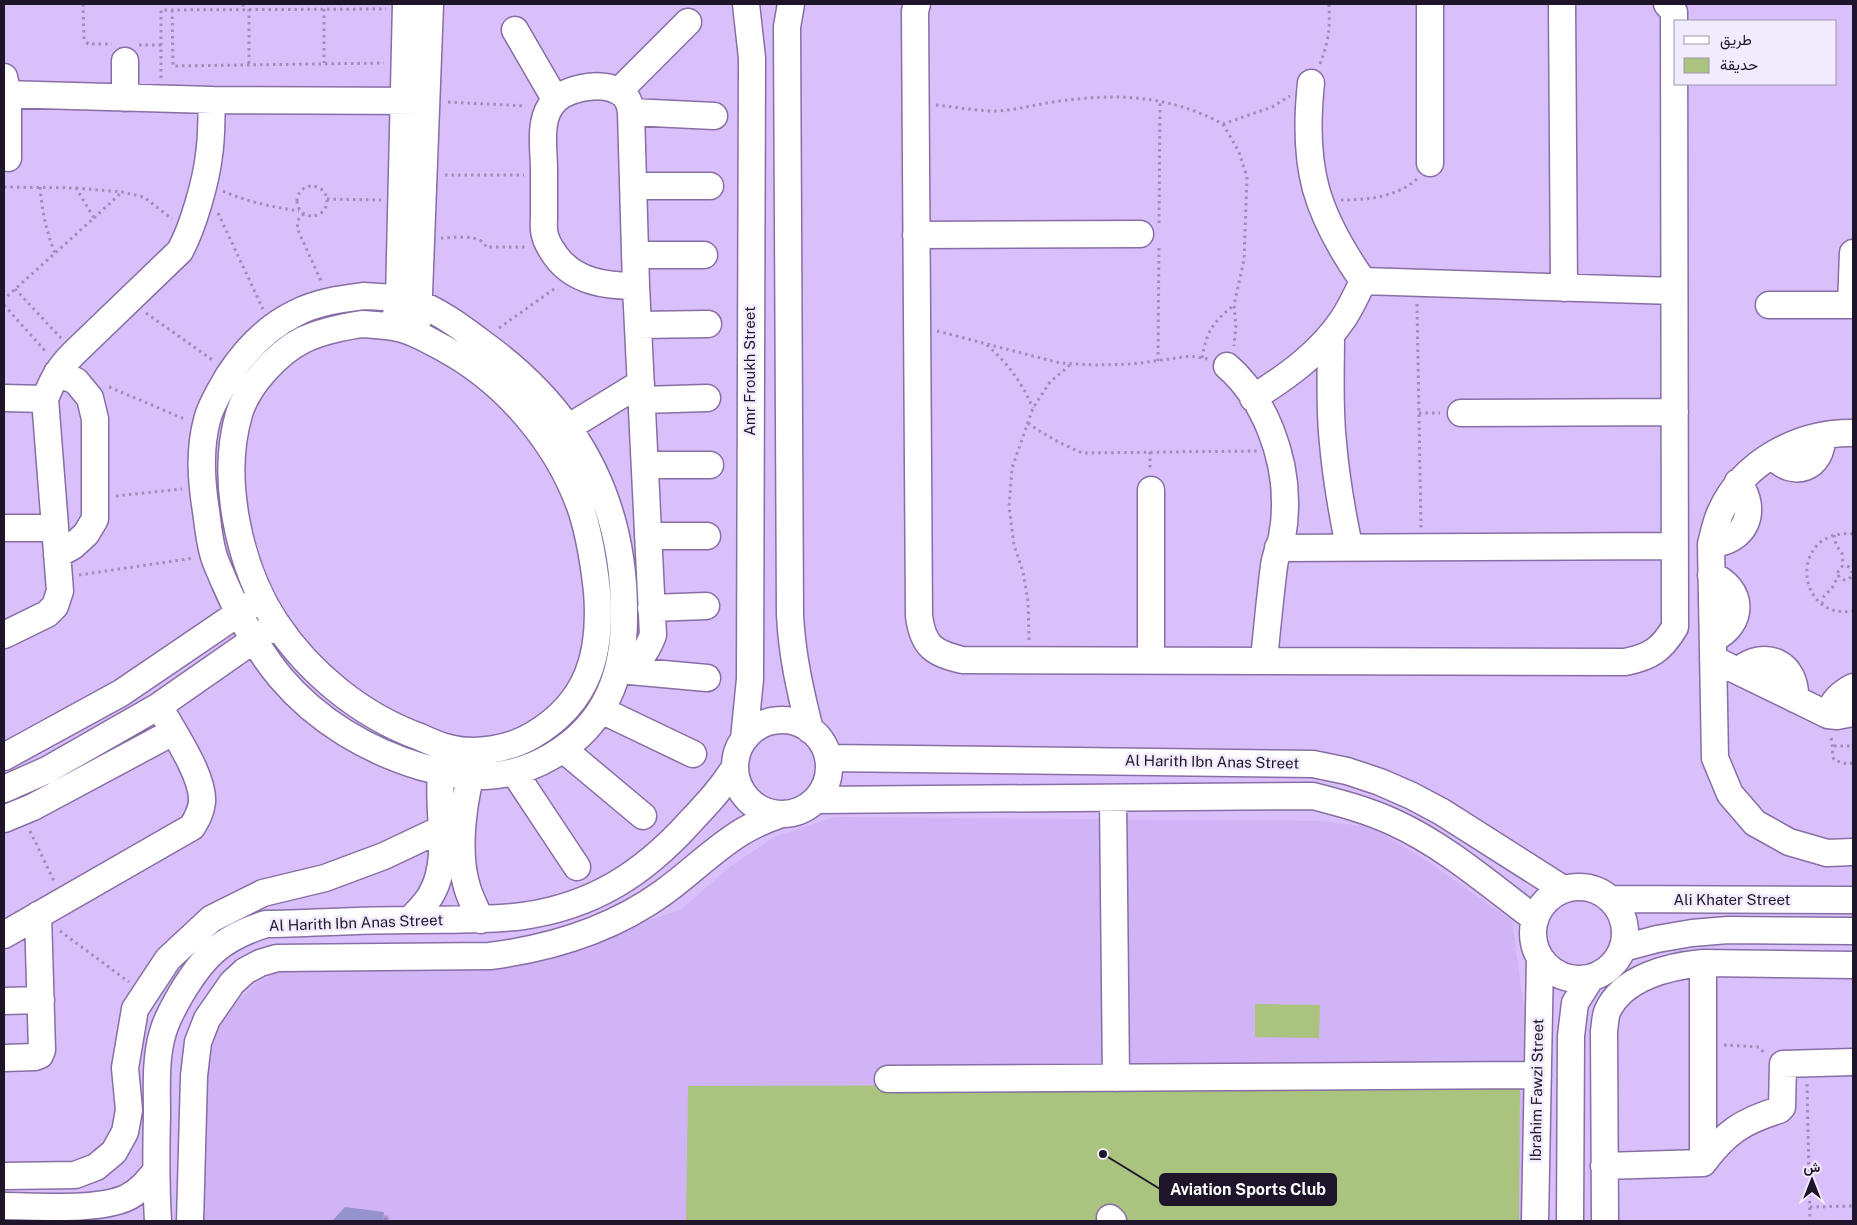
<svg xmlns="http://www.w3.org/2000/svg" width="1857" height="1225" font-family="'Public Sans',Vazirmatn,sans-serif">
	<defs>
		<filter id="shadow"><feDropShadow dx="4.5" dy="4.5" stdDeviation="1" flood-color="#0004"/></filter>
	</defs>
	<rect width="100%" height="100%" fill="#dac0fb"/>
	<path fill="#d1b4f5" d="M 835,817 L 1321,821 L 1371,827 L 1427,861 L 1512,921 L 1532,1067 L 1530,1221 L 202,1221 L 206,1061 L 216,1030 L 234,1004 L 258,982 L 286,968 L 503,967 L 680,910 L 731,866 L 776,836 Z"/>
	<path fill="#aac37e" d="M 1255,1004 L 1320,1005 L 1319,1038 L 1255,1037 Z
		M 1520,1084 L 1519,1221 L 686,1221 L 688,1086 Z"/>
	<path fill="#9594ce" filter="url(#shadow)" d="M 345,1207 L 384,1212 L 383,1221 L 332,1221 Z"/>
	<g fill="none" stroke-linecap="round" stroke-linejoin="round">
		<defs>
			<path id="minor" d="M 791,4 L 787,27 L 790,615 C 792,655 800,690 810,730
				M 917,4 L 915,11 L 919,616 C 923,647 934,653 962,660 L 1625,662 C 1651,657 1662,649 1675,627 L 1674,12 L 1667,4
				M 1430,4 L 1430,163
				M 1562,4 L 1564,288
				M 515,30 L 555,99
				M 4,77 L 8,94 L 8,158
				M 1311,83 C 1302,167 1315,212 1363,281
				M 619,91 L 688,22
				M 4,94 L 212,100 L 426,101
				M 125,98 L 125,61
				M 631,112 L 714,116
				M 634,186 L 710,186
				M 916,235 L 1140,234
				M 636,255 L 704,255
				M 1363,281 L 1674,291
				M 364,296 C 382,297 402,297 420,304 C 444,314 466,331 486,346 C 576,412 624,499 624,612 C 625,672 607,724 552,756 C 510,781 468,780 422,767 C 368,751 317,721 280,677 C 256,648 238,614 223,579 C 220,571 215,562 213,553 C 209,539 208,525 206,511 C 201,480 199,450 207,420 C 211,404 221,389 229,375 C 246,349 267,327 296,313 C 317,302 341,299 364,296 Z
				M 1769,305 L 1853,305
				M 1851,305 L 1853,253
				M 396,315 L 399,299 L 406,4
				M 418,320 L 430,4
				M 362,324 C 373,325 383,325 393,327 C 412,330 428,340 445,349 C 507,383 559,444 582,512 C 590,538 594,564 597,591 C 602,653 589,702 533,735 C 510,749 475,755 449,748 C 439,746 429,741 420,737 C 362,716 310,674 276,623 C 239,567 220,479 239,414 C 247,386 277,353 303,340 C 322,331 342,327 362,324 Z
				M 638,325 L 708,324
				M 1331,335 C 1331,371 1329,407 1333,443 C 1336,478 1342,512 1349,546
				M 1227,366 C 1265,399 1286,457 1285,506 C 1285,516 1284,527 1282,537 C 1280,546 1275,556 1274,566 C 1270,597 1267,629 1264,660
				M 57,373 L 76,381 L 90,398 L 95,419 L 95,519 L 86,534 L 73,546 L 57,555
				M 4,398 L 45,399
				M 1253,398 C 1288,376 1320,353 1343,319 C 1351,307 1357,294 1363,281
				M 642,400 L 707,398
				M 1461,413 L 1675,412
				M 569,427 L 641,383
				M 1853,433 C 1800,432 1744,461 1721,511 C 1716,521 1714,533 1711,544 L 1715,758 L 1730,794 L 1755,823 L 1789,842 L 1827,853 L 1853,852
				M 1772,455 C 1793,480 1823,468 1822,436
				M 645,465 L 710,465
				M 1151,490 L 1151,660
				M 4,528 L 55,528
				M 648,536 L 707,536
				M 1711,544 C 1746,542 1759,510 1738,482
				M 1278,548 L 1675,546
				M 1711,575 C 1744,588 1745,624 1713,639
				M 651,608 L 706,606
				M 4,635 L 47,614 L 55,606 L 60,591 L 45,399 C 53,379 59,368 74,353 L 180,251 C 193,227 206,182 209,155 C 212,137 211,118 212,100
				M 1713,659 L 1828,715 L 1837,716 L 1853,713
				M 619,670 C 639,661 645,656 653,635 L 636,286 L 631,112 C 630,103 627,95 618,91 C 599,81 561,88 550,107 C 539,124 544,151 544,170 C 544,185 544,201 544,216 C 544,222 543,229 545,235 C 546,242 551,249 555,255 C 574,282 606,286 636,286
				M 619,670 L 707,678
				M 1738,671 C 1765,648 1797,663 1795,699
				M 601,710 L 693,754
				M 1828,715 C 1833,701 1840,694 1853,687
				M735 767a47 47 0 1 1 94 0a47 47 0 1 1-94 0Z
				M 744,739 L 750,679 L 752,58 L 746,4
				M 563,749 L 643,816
				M 4,757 L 121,693 L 252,604
				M 828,758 L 1313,764 L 1347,771 L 1380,782 L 1412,796 L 1442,812 L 1563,889
				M 476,760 C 463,795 456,851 467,887 C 470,898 476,909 481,920
				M 514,772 L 577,867
				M 4,789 L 47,770 L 159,706 L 268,630
				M 1113,798 L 1116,1078
				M 816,800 L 1313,796 C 1340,803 1367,810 1393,822 C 1444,845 1489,884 1534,918
				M 4,819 L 33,807 L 173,732
				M1533 933a46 46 0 1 1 92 0a46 46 0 1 1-92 0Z
				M 1611,899 L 1853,900
				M 410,920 C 418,911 427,903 432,893 C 451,858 437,813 441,774 C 441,768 445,762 448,756
				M 4,935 L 192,827 C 197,819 201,812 202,802 C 204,776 172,730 159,706
				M 1623,948 L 1657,939 L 1692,933 L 1728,930 L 1853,931
				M 4,1001 L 41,1000
				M 4,1058 L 35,1057 L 40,1055 L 42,1050 L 38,915
				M 888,1079 L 1538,1075
				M 1703,1163 L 1703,963
				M 1604,1166 L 1703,1163 C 1726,1132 1743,1121 1779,1110 L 1782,1107 L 1783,1064 L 1853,1062
				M 4,1176 L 75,1175 L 96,1167 L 114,1152 L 125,1132 L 129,1110 L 125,1068 L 135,1009 L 168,959 L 211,919 L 263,893 L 325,878 L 384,856 L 441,829
				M 4,1206 C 37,1206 97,1211 126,1198 C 139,1192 147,1182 155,1172
				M 1110,1218 L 1113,1221
				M 158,1221 C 156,1186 156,1151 157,1115 C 157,1088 155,1058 163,1032 C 167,1018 174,1006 181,994 C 204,955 222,938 266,924 C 314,923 362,920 409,920 C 447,919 485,921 523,916 C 593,906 643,874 690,822 C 707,804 722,788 735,767
				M 190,1221 L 194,1076 L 198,1042 L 207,1019 L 232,983 L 245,971 L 260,963 L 277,958 L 490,956 C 552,948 613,929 664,892 C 690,873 713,850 740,833 C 753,825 767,819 781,814
				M 1535,1221 L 1540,959
				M 1570,1221 L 1571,1036 L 1575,1003 L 1591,978
				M 1605,1221 L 1604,1031 C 1605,1025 1605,1018 1607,1012 C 1622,977 1670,966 1703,963 L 1853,965"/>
		</defs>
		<use href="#minor" stroke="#876ea4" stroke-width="29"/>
		<path stroke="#a18cbb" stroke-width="3" stroke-dasharray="2.5 4" stroke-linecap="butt" d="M 83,4 L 84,39 L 88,44 L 112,44
			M 243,4 L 243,9
			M 249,9 L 249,65
			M 324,9 L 324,63
			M 172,10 L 173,66 L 384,63
			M 139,45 L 161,45
			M 1320,64 C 1329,40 1330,29 1329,4
			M 161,78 L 161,10 L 386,9
			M 448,102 L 526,106
			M 936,105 C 956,107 976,111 996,111 C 1016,110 1034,105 1053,102 C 1114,93 1167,94 1223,124 L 1272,107 L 1290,96
			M 1223,124 L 1239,152 L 1247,177 L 1244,260 L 1234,305 L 1236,325 L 1234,346
			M 445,175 L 524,175
			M297 201a15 15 0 1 1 30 0a15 15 0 1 1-30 0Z
			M 4,187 L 76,188 L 94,218 L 4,299
			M 40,187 C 42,211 46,231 55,253
			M 76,188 L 122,192 L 144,197 L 172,219
			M 223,191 C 247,202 273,207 299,211
			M 327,199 L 381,200
			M 1341,200 C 1367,200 1397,197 1417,179
			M 218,213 L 263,309
			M 304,214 L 299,218 L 297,228 L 322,283
			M 94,218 L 121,193
			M 1159,223 L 1160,102
			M 441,238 C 453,238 481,233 486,247 L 527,247
			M 15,289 L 61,338
			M 1417,304 L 1421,528
			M 4,305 L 46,352
			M 146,313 L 214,361
			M 499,328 L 557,287
			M 937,331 L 1060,363 L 1096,365 L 1133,364 L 1190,356 L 1208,359
			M 987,345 C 1009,365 1021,381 1033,408
			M 1202,358 C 1207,331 1212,323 1234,305
			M 1158,361 L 1159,244
			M 109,387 L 187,420
			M 1419,413 L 1440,413
			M 1028,423 C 1046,436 1063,445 1083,453 L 1257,451
			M 1150,452 L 1150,469
			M 116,496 L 182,489
			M 1853,534 C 1788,528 1795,621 1853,611
			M 1834,535 L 1836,545 L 1842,553 L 1843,566
			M1838 573a7 7 0 1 1 14 0a7 7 0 1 1-14 0Z
			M 79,575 L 194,558
			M 1822,604 L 1824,596 L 1832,588 L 1839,575
			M 1029,640 L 1028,601 L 1023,572 L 1014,545 L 1009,507 L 1012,468 L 1033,408 L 1050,382 L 1071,364
			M 1831,738 C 1834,746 1831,752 1834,760 L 1847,764 L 1853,763
			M 1834,746 L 1853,746
			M 30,831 L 54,881
			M 60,931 L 129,982
			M 1724,1045 L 1759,1047 L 1764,1053
			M 1807,1084 L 1810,1221
			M 1810,1207 L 1853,1206"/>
		<use href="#minor" stroke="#fff" stroke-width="26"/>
	</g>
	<g text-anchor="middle" stroke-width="5" stroke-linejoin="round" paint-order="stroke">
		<g font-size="15" fill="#1f152a" stroke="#f2ebfd">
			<text transform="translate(750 371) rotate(-90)" y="5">Amr Froukh Street</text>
			<text transform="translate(1212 762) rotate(1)" y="5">Al Harith Ibn Anas Street</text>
			<text x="1732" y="905">Ali Khater Street</text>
			<text transform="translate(356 923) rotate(-2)" y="5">Al Harith Ibn Anas Street</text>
			<text transform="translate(1537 1090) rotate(-89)" y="5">Ibrahim Fawzi Street</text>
		</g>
	</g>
	<path fill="none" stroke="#1f152a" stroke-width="2" d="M1103 1154L1160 1189"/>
	<circle fill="#1f152a" stroke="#f2ebfd" stroke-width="2" cx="1103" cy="1154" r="5"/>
	<rect fill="#1f152a" stroke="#1f152a" stroke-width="2" x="1160" y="1174" width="176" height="31" rx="5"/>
	<g font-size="16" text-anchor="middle" font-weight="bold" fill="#fff">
		<text x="1248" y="1195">Aviation Sports Club</text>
	</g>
	<rect width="1857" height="1225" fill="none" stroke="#1f152a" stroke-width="10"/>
	<rect x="1674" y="20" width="162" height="65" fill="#f2ebfd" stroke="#9e95a9"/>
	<rect x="1684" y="36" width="25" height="8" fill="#ffffff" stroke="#9e95a9"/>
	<text x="1720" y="45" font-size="15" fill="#1f152a">طريق</text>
	<rect x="1684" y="58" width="25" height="15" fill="#aac37e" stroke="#9e95a9"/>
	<text x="1720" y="70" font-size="15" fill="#1f152a">حديقة</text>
	<g transform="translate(1812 1180)" stroke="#f2ebfd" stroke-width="4" paint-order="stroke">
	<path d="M0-4L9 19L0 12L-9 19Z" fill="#1f152a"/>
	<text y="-8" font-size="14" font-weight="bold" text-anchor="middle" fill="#1f152a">ش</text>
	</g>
</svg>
